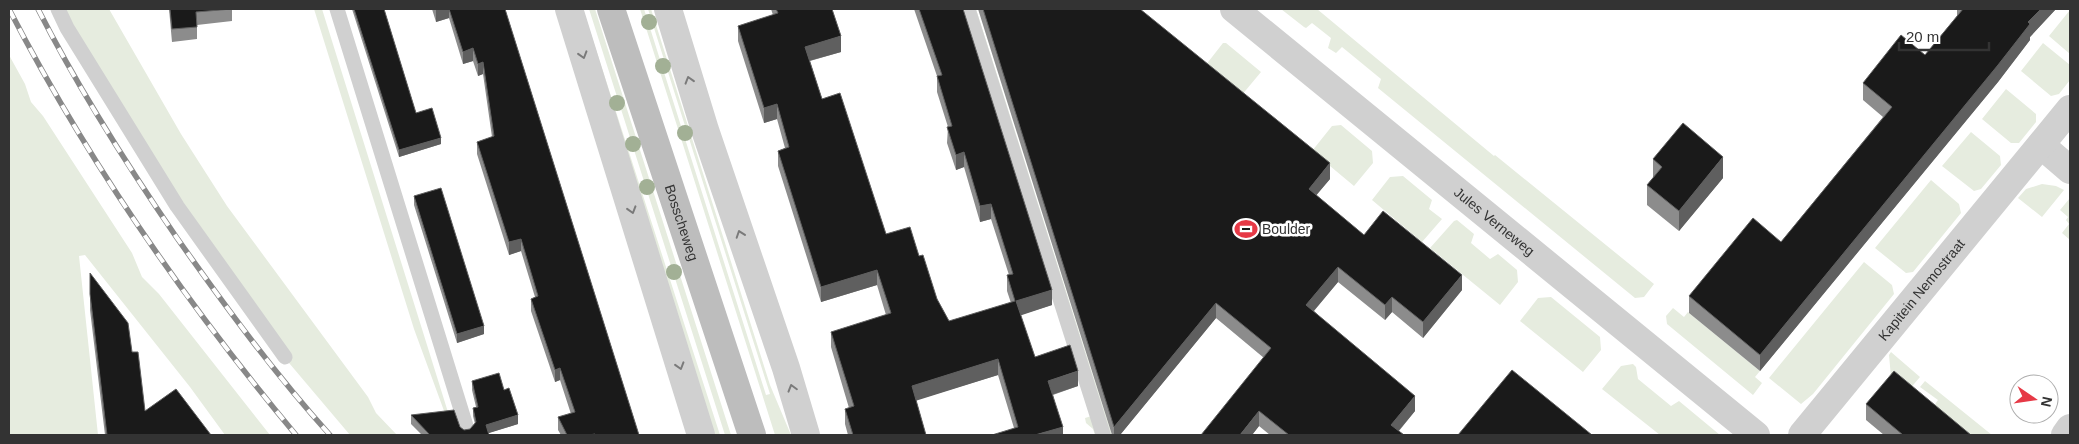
<svg xmlns="http://www.w3.org/2000/svg" width="2079" height="444" font-family="Helvetica,sans-serif">
	<rect width="100%" height="100%" fill="#fff"/>
	<path fill="#e6ecdf" d="M 57,9 L 109,9 L 181,134 L 227,206 L 368,397 L 376,413 L 397,435 L 350,435 L 273,344 Z
		M 314,9 L 322,9 L 452,425 L 447,419 L 414,329 Z
		M 579,9 L 583,9 L 720,435 L 713,435 Z
		M 589,9 L 595,9 L 731,435 L 725,435 Z
		M 640,9 L 644,9 L 766,395 L 770,394 L 648,9 L 651,9 L 770,385 L 791,435 L 775,435 Z
		M 974,9 L 976,9 L 1112,435 L 1095,435 L 1093,429 L 1086,423 L 1085,418 L 1102,413 Z
		M 1281,9 L 1317,9 L 1494,156 L 1495,155 L 1654,284 L 1644,297 L 1635,298 L 1378,88 L 1381,79 L 1342,47 L 1336,53 L 1328,48 L 1331,38 L 1312,23 L 1306,28 L 1304,27 Z
		M 2070,10 L 2070,54 L 2049,36 Z
		M 1223,43 L 1226,43 L 1261,72 L 1241,96 L 1205,66 Z
		M 2043,43 L 2070,65 L 2070,80 L 2059,94 L 2051,96 L 2021,71 Z
		M 9,55 L 25,84 L 31,102 L 43,116 L 132,253 L 142,277 L 159,294 L 270,435 L 225,435 L 190,387 L 85,255 L 79,256 L 98,435 L 9,435 Z
		M 2006,89 L 2036,114 L 2036,122 L 2019,143 L 2011,143 L 1982,119 Z
		M 1341,125 L 1372,151 L 1373,163 L 1354,186 L 1312,151 L 1332,126 Z
		M 1971,132 L 2000,156 L 2001,165 L 1981,189 L 1974,191 L 1942,166 Z
		M 1403,176 L 1432,200 L 1429,209 L 1442,219 L 1422,242 L 1372,200 L 1390,177 Z
		M 1931,180 L 1959,204 L 1961,213 L 1913,272 L 1906,273 L 1875,248 Z
		M 2042,184 L 2056,186 L 2064,190 L 2042,217 L 2018,198 L 2026,189 Z
		M 2070,198 L 2070,240 L 2062,233 L 2069,224 L 2066,220 L 2068,217 L 2060,210 Z
		M 1457,220 L 1474,234 L 1471,243 L 1490,259 L 1498,254 L 1517,270 L 1518,282 L 1500,305 L 1430,248 L 1454,221 Z
		M 1864,262 L 1892,285 L 1894,294 L 1813,394 L 1801,404 L 1769,378 Z
		M 1551,297 L 1600,337 L 1601,350 L 1583,372 L 1520,321 L 1538,298 Z
		M 1673,308 L 1684,317 L 1688,312 L 1689,313 L 1760,371 L 1755,377 L 1762,383 L 1753,395 L 1667,324 L 1666,316 Z
		M 1891,352 L 1920,377 L 1908,391 L 1891,377 L 1889,355 Z
		M 1633,364 L 1636,367 L 1638,379 L 1671,406 L 1679,401 L 1720,435 L 1660,435 L 1602,389 L 1621,366 Z
		M 1925,381 L 1992,435 L 1961,435 L 1931,410 L 1938,400 L 1920,387 Z"/>
	<g fill="none" stroke-linecap="round" stroke-linejoin="round">
		<path stroke="#d0d0d0" stroke-width="15" d="M 58,9 L 67,28 L 177,206 L 285,357
			M 337,9 L 467,429
			M 968,9 L 1103,434"/>
		<g stroke="#d0d0d0" stroke-width="28">
			<path d="M 569,9 L 701,435"/>
			<path d="M 668,9 L 705,130 L 786,368 L 806,435"/>
			<path d="M 2041,145 L 2070,170"/>
			<path id="s1" d="M 1802,435 L 2070,109"/>
			<path d="M 2065,435 L 2070,428"/>
		</g>
		<path stroke="#d0d0d0" stroke-width="28" id="s2" d="M 1234,9 L 1756,435"/>
		<path stroke="#bdbdbd" stroke-width="28" id="s3" d="M 611,9 L 752,435"/>
		<defs>
			<path id="rail" d="M 9,9 C 88,162 186,303 296,435
				M 38,9 C 78,88 127,165 177,238 C 225,306 274,373 330,435"/>
		</defs>
		<use href="#rail" stroke="#888" stroke-width="5.5"/>
		<use href="#rail" stroke="#fff" stroke-width="4" stroke-dasharray="11" stroke-linecap="butt"/>
	</g>
	<g fill="#a2b095">
		<circle cx="649" cy="22" r="8"/>
		<circle cx="663" cy="66" r="8"/>
		<circle cx="617" cy="103" r="8"/>
		<circle cx="685" cy="133" r="8"/>
		<circle cx="633" cy="144" r="8"/>
		<circle cx="647" cy="187" r="8"/>
		<circle cx="674" cy="272" r="8"/>
	</g>
	<path fill="#8c8c8c" d="M 169,9 L 232,9 L 232,21 L 197,25 L 197,39 L 172,42 Z
		M 352,9 L 384,9 L 416,113 L 441,144 L 399,157 Z
		M 432,9 L 505,9 L 639,435 L 561,435 L 558,430 L 558,417 L 571,414 L 560,380 L 555,382 L 531,311 L 531,299 L 535,297 L 521,251 L 509,255 L 477,154 L 477,142 L 492,137 L 483,74 L 478,76 L 473,61 L 463,64 L 449,18 L 436,22 Z
		M 771,9 L 832,9 L 841,52 L 810,61 L 822,99 L 886,234 L 919,256 L 937,299 L 949,321 L 1011,303 L 1007,291 L 1007,275 L 1009,275 L 991,219 L 980,222 L 964,167 L 956,170 L 947,143 L 948,127 L 937,92 L 937,76 L 914,9 L 963,9 L 1052,305 L 1020,315 L 1035,357 L 1078,386 L 1053,395 L 1063,435 L 1014,428 L 998,375 L 916,400 L 926,435 L 848,435 L 845,424 L 845,409 L 849,408 L 831,347 L 831,332 L 886,315 L 877,285 L 821,302 L 778,166 L 778,151 L 785,148 L 777,119 L 764,123 L 738,41 L 738,26 L 773,15 Z
		M 978,9 L 1140,9 L 1330,179 L 1316,195 L 1364,235 L 1462,290 L 1423,338 L 1392,312 L 1385,320 L 1338,282 L 1314,311 L 1415,411 L 1399,431 L 1404,435 L 1270,435 L 1259,426 L 1252,435 L 1264,358 L 1216,318 L 1120,435 L 1112,435 Z
		M 1957,9 L 2056,9 L 2030,37 L 2030,40 L 1998,82 L 1760,371 L 1689,313 L 1689,296 L 1781,242 L 1883,117 L 1863,100 L 1863,83 L 1925,55 L 1957,16 Z
		M 1653,159 L 1723,178 L 1679,231 L 1647,205 L 1647,185 L 1653,178 Z
		M 414,196 L 484,334 L 457,343 L 414,205 Z
		M 90,273 L 132,352 L 145,411 L 211,435 L 105,435 L 90,310 Z
		M 472,381 L 504,390 L 518,424 L 488,433 L 489,435 L 422,435 L 411,424 L 411,415 L 460,427 L 464,430 L 470,429 L 475,424 L 473,416 L 473,408 L 476,407 L 472,390 Z
		M 1866,404 L 1971,435 L 1884,435 L 1866,420 Z"/>
	<path fill="#5f5f5f" d="M 440,9 L 449,9 L 449,18 L 436,22 L 436,10 Z
		M 2041,9 L 2056,9 L 2030,37 L 2030,40 L 1998,82 L 1760,371 L 1760,355 L 2028,22 Z
		M 841,36 L 841,52 L 805,62 L 805,47 Z
		M 473,48 L 473,61 L 463,64 L 463,52 Z
		M 483,62 L 483,74 L 478,76 L 478,64 Z
		M 777,104 L 777,119 L 764,123 L 764,108 Z
		M 441,138 L 441,144 L 399,157 L 399,150 Z
		M 964,152 L 964,167 L 956,170 L 956,155 Z
		M 1723,157 L 1723,178 L 1679,231 L 1679,211 Z
		M 1330,163 L 1330,179 L 1309,204 L 1309,189 Z
		M 991,204 L 991,219 L 980,222 L 980,206 Z
		M 521,239 L 521,251 L 509,255 L 509,242 Z
		M 1338,267 L 1338,282 L 1306,320 L 1306,305 Z
		M 877,270 L 877,285 L 821,302 L 821,287 Z
		M 1462,275 L 1462,290 L 1423,338 L 1423,322 Z
		M 1052,290 L 1052,305 L 1016,317 L 1016,301 Z
		M 1392,297 L 1392,312 L 1385,320 L 1385,305 Z
		M 1216,303 L 1216,318 L 1120,435 L 1114,435 L 1114,427 Z
		M 484,326 L 484,334 L 457,343 L 457,334 Z
		M 998,359 L 998,375 L 912,402 L 912,386 Z
		M 560,368 L 560,380 L 555,382 L 555,370 Z
		M 1078,371 L 1078,386 L 1048,396 L 1048,381 Z
		M 1415,396 L 1415,411 L 1395,435 L 1391,425 Z
		M 1259,411 L 1259,426 L 1252,435 L 1240,435 Z
		M 518,415 L 518,424 L 486,434 L 486,425 Z
		M 1063,427 L 1063,435 L 1035,435 Z"/>
	<path fill="#1a1a1a" stroke="#5f5f5f" d="M 170,9 L 232,9 L 196,12 L 197,27 L 172,29 Z
		M 354,9 L 384,9 L 416,113 L 432,108 L 441,138 L 399,150 Z
		M 449,9 L 505,9 L 639,435 L 596,435 L 595,434 L 589,435 L 567,435 L 558,417 L 575,412 L 560,368 L 555,370 L 531,299 L 538,296 L 521,239 L 509,242 L 477,142 L 494,136 L 483,62 L 478,64 L 473,48 L 463,52 Z
		M 776,9 L 832,9 L 841,36 L 805,47 L 822,99 L 840,93 L 886,234 L 910,227 L 919,256 L 923,255 L 937,299 L 949,321 L 1015,301 L 1007,275 L 1013,274 L 991,204 L 980,206 L 964,152 L 956,155 L 947,127 L 952,126 L 937,76 L 942,75 L 919,9 L 963,9 L 1052,290 L 1016,301 L 1035,357 L 1070,345 L 1078,371 L 1048,381 L 1063,427 L 1035,435 L 992,435 L 1018,427 L 998,359 L 912,386 L 926,435 L 853,435 L 845,409 L 854,406 L 831,332 L 891,313 L 877,270 L 821,287 L 778,151 L 789,147 L 777,104 L 764,108 L 738,26 L 778,13 Z
		M 983,9 L 1140,9 L 1330,163 L 1309,189 L 1364,235 L 1383,211 L 1462,275 L 1423,322 L 1392,297 L 1385,305 L 1338,267 L 1306,305 L 1415,396 L 1391,425 L 1404,435 L 1289,435 L 1259,411 L 1240,435 L 1201,435 L 1271,348 L 1216,303 L 1114,427 Z
		M 1963,9 L 2041,9 L 2028,22 L 2030,24 L 1998,65 L 1760,355 L 1689,296 L 1753,218 L 1781,242 L 1892,107 L 1863,83 L 1901,35 L 1925,55 Z
		M 1683,123 L 1723,157 L 1679,211 L 1647,185 L 1662,167 L 1653,159 Z
		M 441,188 L 484,326 L 457,334 L 414,196 Z
		M 90,273 L 128,323 L 132,352 L 138,352 L 145,411 L 176,389 L 211,435 L 107,435 L 90,294 Z
		M 1512,370 L 1592,435 L 1458,435 Z
		M 1894,371 L 1971,435 L 1903,435 L 1866,404 Z
		M 499,373 L 504,390 L 509,388 L 518,415 L 486,425 L 489,435 L 430,435 L 411,415 L 454,410 L 460,427 L 464,430 L 470,429 L 476,422 L 473,408 L 478,407 L 472,381 Z"/>
	<defs><path id="oneway-chevron" d="M-2-3.5L2.5 0L-2 3.5" fill="none" stroke-width="1.6" stroke-linecap="round" stroke-linejoin="round" transform="scale(1.25)"/></defs>
	<g stroke="#7a7a7a">
		<use href="#oneway-chevron" transform="translate(583 55) rotate(73)"/>
		<use href="#oneway-chevron" transform="translate(689 80) rotate(-107)"/>
		<use href="#oneway-chevron" transform="translate(632 210) rotate(73)"/>
		<use href="#oneway-chevron" transform="translate(740 234) rotate(-109)"/>
		<use href="#oneway-chevron" transform="translate(680 366) rotate(73)"/>
		<use href="#oneway-chevron" transform="translate(792 388) rotate(-106)"/>
	</g>
	<defs>
		<symbol id="stadium-bare" viewBox="-9 -9 18 18"><path d="M0-5a6.5 5 0 1 0 0 10a6.5 5 0 1 0 0-10ZM-3.5-1.8h7v3.6h-7Z" fill="#e63946" stroke="#fff" stroke-width="2.5" paint-order="stroke"/></symbol>
	</defs>
	<g fill-rule="evenodd">
		<use href="#stadium-bare" x="1230" y="213" width="32" height="32"/>
	</g>
	<g text-anchor="middle" stroke-width="5" stroke-linejoin="round" paint-order="stroke">
		<g font-size="14" fill="#333" stroke="#fff">
			<text dy="5" stroke="none"><textPath href="#s3" startOffset="225">Bosscheweg</textPath></text>
			<text dy="5" stroke="none"><textPath href="#s2" startOffset="336">Jules Verneweg</textPath></text>
			<text dy="5" stroke="none"><textPath href="#s1" startOffset="188">Kapitein Nemostraat</textPath></text>
		</g>
		<g font-size="14" fill="#333" stroke="#fff" text-anchor="start">
			<text x="1262" y="234">Boulder</text>
		</g>
	</g>
	<rect width="2079" height="444" fill="none" stroke="#333333" stroke-width="20"/>
	<g transform="translate(2034 399) rotate(103)"><circle r="24" fill="#ffffff" stroke="#adadad"/>
	<path d="M0-4L9 19L0 12L-9 19Z" fill="#e63946"/>
	<text y="-8" font-size="14" font-weight="bold" text-anchor="middle" fill="#333333">N</text>
	</g>
	<path d="M1899 42v8h90v-8" fill="none" stroke="#333333" stroke-width="2.5"/>
	<text x="1906" y="42" font-size="15" fill="#333333" stroke="#ffffff" stroke-width="4" paint-order="stroke">20 m</text>
</svg>
